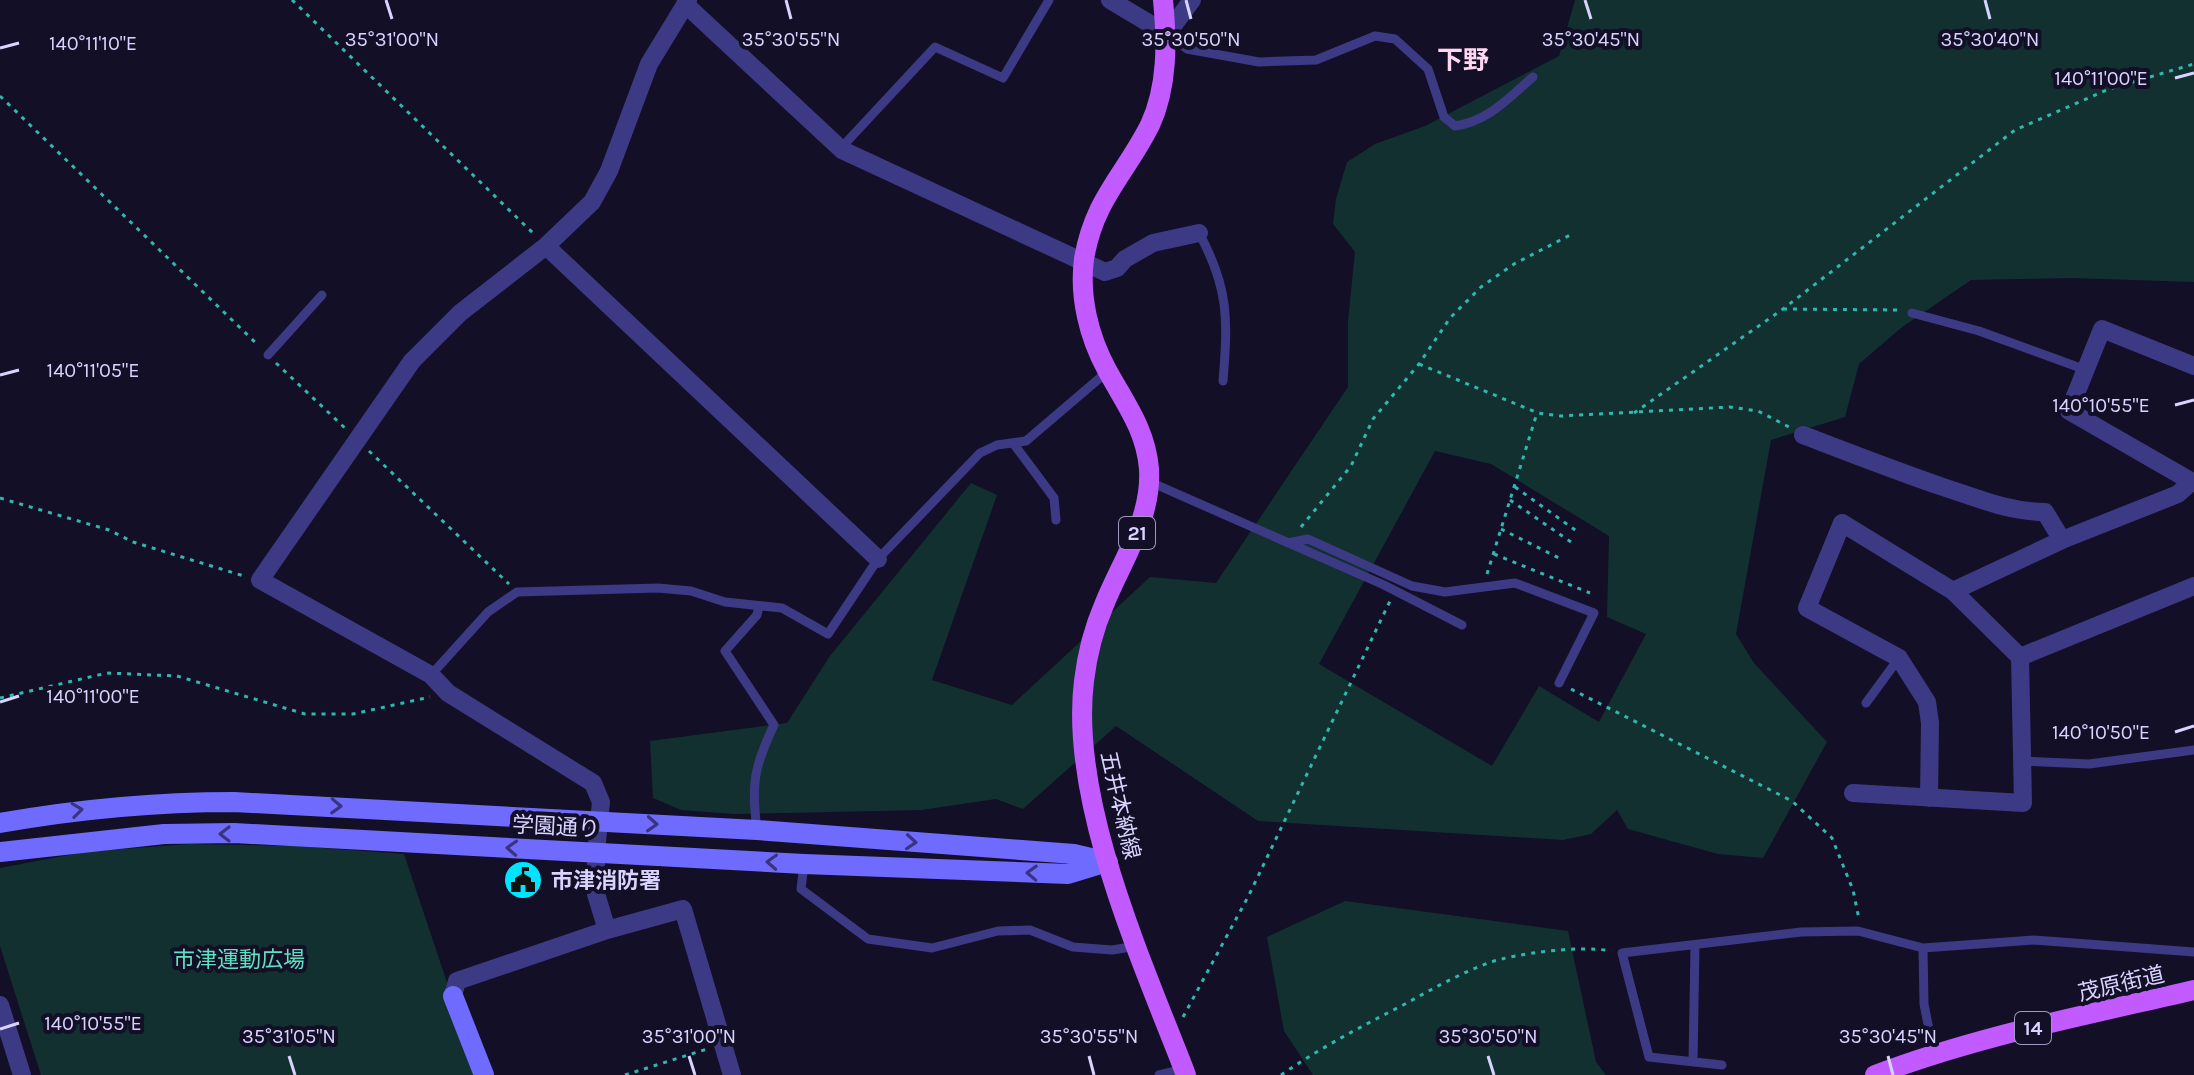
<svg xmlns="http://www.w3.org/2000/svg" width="2194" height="1075" font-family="Karla,'Noto Sans JP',sans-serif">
	<rect width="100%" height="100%" fill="#130f26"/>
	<path fill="#12302f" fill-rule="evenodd" d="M 1575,0 L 2194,0 L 2194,282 L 2072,278 L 1971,280 L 1901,328 L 1859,364 L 1845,417 L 1771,440 L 1736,634 L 1754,663 L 1827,742 L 1763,858 L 1718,854 L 1628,829 L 1617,810 L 1591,834 L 1563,840 L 1258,821 L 1116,726 L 1023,809 L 996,799 L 921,810 L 734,814 L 681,810 L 653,798 L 650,741 L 787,723 L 830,656 L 971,483 L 997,495 L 932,680 L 1012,705 L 1150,577 L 1216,583 L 1348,387 L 1348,321 L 1355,252 L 1333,224 L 1336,199 L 1347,162 L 1375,144 L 1425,126 L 1559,56 ZM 1435,451 L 1491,464 L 1609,536 L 1607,617 L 1646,634 L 1599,722 L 1539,686 L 1492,766 L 1319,664 Z
		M 189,844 L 296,846 L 404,854 L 478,1075 L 41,1075 L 0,946 L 0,868 L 84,852 Z
		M 1345,901 L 1568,931 L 1596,1062 L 1606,1075 L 1313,1075 L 1284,1031 L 1267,937 Z"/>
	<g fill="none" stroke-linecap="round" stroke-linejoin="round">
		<path stroke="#2fb8b0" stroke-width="3" stroke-dasharray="4 6" stroke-linecap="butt" d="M 292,0 L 535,235
			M 0,96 L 259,346
			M 1783,309 L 1900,310
			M 276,363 L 346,429
			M 1419,364 L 1538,413 L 1561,416 L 1730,407 L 1758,411 L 1789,427
			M 1634,413 L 1783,309 L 2015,130 L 2109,89 L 2194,64
			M 369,451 L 509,584
			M 1515,487 L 1578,532
			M 0,498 L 109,530 L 133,542 L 244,576
			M 1510,500 L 1571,542
			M 1301,527 L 1351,466 L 1373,419 L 1419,364 L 1450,318 L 1481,287 L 1514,264 L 1574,233
			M 1501,529 L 1561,559
			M 1494,554 L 1590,593
			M 1487,574 L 1537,413
			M 1571,689 L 1792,801 L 1832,838 L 1853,890 L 1859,919
			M 0,698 L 107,673 L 177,676 L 305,714 L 353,714 L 430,697
			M 1183,1017 L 1249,895 L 1390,601
			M 625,1075 L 707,1049
			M 1281,1075 C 1320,1048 1362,1026 1405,1004 C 1432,989 1459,974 1488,963 C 1517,953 1581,945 1611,951"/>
		<path stroke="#3d3a85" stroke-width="9" d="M 1167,34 L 1187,49 L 1259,62 L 1316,60 L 1375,36 L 1395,39 L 1428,69 L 1444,117 L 1455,126 C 1489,121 1508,98 1533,77
			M 841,148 L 935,47 L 1003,78 L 1049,0
			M 1199,233 C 1229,288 1228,320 1223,381
			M 1912,313 L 1979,331 L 2086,370
			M 268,355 L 322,295
			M 1013,443 L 1054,498 L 1056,520
			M 1148,481 L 1384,585 L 1462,625
			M 1288,543 L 1308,539 L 1412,586 L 1445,592 L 1515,583 L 1594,613 L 1559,683
			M 431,675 L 488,612 L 517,592 L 658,588 L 691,591 L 725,602 L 782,608 L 828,634 L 878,559 L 980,453 L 997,445 L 1026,441 L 1108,371
			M 1866,703 L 1899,658
			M 2023,761 L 2089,764 L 2194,750
			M 757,830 C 751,784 754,767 774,725 L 725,651 L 757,615 L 759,606
			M 804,864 L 801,889 L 868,939 L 932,948 L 998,931 L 1030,930 L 1073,947 L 1112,950 L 1137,946
			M 1923,948 L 1924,1004 L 1934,1055
			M 1693,1062 L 1695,945
			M 1722,1065 L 1649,1057 L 1622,953 L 1801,932 L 1858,931 L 1923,948 L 2034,940 L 2194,952
			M 1159,1075 L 1184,1069"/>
		<path stroke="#3d3a85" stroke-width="18" d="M 1110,0 L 1167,34 L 1192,0
			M 685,4 L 842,150 L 1105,272 L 1117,268 L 1125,259 L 1153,243 L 1199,233
			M 546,246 L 878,559
			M 2194,366 L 2102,329 L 2069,411 L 2194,483
			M 1803,435 C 1850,453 1896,471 1943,487 C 1977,498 2009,512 2045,512 L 2062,540
			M 1953,591 L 2062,540 L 2178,494 L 2191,482
			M 2020,657 L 2194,586
			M 1853,793 L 2023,803 L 2020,657 L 1953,591 L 1842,523 L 1807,608 L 1899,658 L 1927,702 L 1930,723 L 1929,798
			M 607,930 L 596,894 L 596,852 L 601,802 L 593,783 L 448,693 L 431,675 L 260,580 L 412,361 L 460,313 L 546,246 L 592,202 L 609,171 L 649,64 L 688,0
			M 453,996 L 457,981 L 607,930 L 683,909 L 732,1075
			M 0,1005 L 22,1075"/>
		<path stroke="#6f6bff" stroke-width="20" d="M 0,823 C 79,809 153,802 234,802 L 757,830 L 1074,854 L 1108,862
			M 0,852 L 164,834 L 234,833 L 804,864 L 1068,874 L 1104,863
			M 453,996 L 484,1075"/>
		<path stroke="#c25bff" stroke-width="20" d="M 1163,0 C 1167,41 1168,86 1150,125 C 1125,175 1094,199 1084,259 C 1079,297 1089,337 1107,370 C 1125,403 1146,430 1149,469 C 1152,519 1122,560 1104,605 C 1094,628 1087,656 1084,681 C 1069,802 1143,963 1186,1075
			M 1875,1075 C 1977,1036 2087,1015 2194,990"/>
	</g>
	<defs><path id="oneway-chevron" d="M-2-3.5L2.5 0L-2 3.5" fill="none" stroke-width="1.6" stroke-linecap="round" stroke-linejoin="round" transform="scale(2)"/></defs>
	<g stroke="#38347d">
		<use href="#oneway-chevron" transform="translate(336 806) rotate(2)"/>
		<use href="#oneway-chevron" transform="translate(77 810) rotate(-7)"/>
		<use href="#oneway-chevron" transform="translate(652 824) rotate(3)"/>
		<use href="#oneway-chevron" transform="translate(225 834) rotate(180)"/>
		<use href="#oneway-chevron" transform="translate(911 842) rotate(4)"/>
		<use href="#oneway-chevron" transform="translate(512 848) rotate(-177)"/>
		<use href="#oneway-chevron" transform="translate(772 862) rotate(-177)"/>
		<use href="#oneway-chevron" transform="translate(1032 873) rotate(-178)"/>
	</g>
	<path fill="none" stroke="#d9d4ff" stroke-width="3" d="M 386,0 L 392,19M 786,0 L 791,19M 1186,0 L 1191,19M 1585,0 L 1591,19M 1985,0 L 1990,19M 0,48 L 19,43M 2175,78 L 2194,73M 0,375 L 19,370M 2175,405 L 2194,400M 0,702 L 19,696M 2175,732 L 2194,726M 0,1029 L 19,1023M 289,1056 L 295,1075M 689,1056 L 695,1075M 1089,1056 L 1094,1075M 1488,1056 L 1494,1075M 1888,1056 L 1893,1075"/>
	<defs>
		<symbol id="civic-disc" viewBox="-11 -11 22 22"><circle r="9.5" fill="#00e5ff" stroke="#130f26"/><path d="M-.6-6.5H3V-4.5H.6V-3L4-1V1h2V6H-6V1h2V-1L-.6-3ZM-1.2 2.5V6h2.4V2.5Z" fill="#111"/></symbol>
	</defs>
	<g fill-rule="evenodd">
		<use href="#civic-disc" x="501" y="858" width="44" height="44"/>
	</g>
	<g text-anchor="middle" stroke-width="8" stroke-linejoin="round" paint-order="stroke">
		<g fill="#130f26" stroke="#9e99be" stroke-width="2">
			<rect x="1119" y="517" width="36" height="32" rx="6"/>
			<rect x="2015" y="1012" width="36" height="32" rx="6"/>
		</g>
		<g font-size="20" font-weight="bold" fill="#d9d4ff">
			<text x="1137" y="540">21</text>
			<text x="2033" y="1035">14</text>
		</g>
		<g font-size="22" fill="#d9d4ff" stroke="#130f26">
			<text transform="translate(1121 805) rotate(77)" y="8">五井本納線</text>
			<text transform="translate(556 826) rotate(3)" y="8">学園通り</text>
			<text transform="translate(2121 983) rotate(-13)" y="8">茂原街道</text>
		</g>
		<g font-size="22" font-weight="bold" fill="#d9d4ff" stroke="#130f26" text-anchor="start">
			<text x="551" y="888">市津消防署</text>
		</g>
		<g font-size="22" fill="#5fe0c0" stroke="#130f26">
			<text x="239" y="967">市津運動広場</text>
		</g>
		<g font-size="26" font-weight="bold" fill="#ffd6f0" stroke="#130f26">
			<text x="1463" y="69">下野</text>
		</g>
	</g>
	<g font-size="20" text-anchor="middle" fill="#d9d4ff" stroke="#130f26" stroke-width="8" stroke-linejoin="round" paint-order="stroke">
		<text x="392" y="46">35°31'00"N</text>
		<text x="791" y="46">35°30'55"N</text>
		<text x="1191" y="46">35°30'50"N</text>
		<text x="1591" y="46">35°30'45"N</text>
		<text x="1990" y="46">35°30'40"N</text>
		<text x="93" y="50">140°11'10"E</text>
		<text x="2101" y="85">140°11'00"E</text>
		<text x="93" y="377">140°11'05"E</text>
		<text x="2101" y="412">140°10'55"E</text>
		<text x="93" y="703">140°11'00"E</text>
		<text x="2101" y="739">140°10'50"E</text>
		<text x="93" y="1030">140°10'55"E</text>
		<text x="289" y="1043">35°31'05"N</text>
		<text x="689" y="1043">35°31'00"N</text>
		<text x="1089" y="1043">35°30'55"N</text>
		<text x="1488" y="1043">35°30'50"N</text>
		<text x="1888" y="1043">35°30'45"N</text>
	</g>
</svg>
